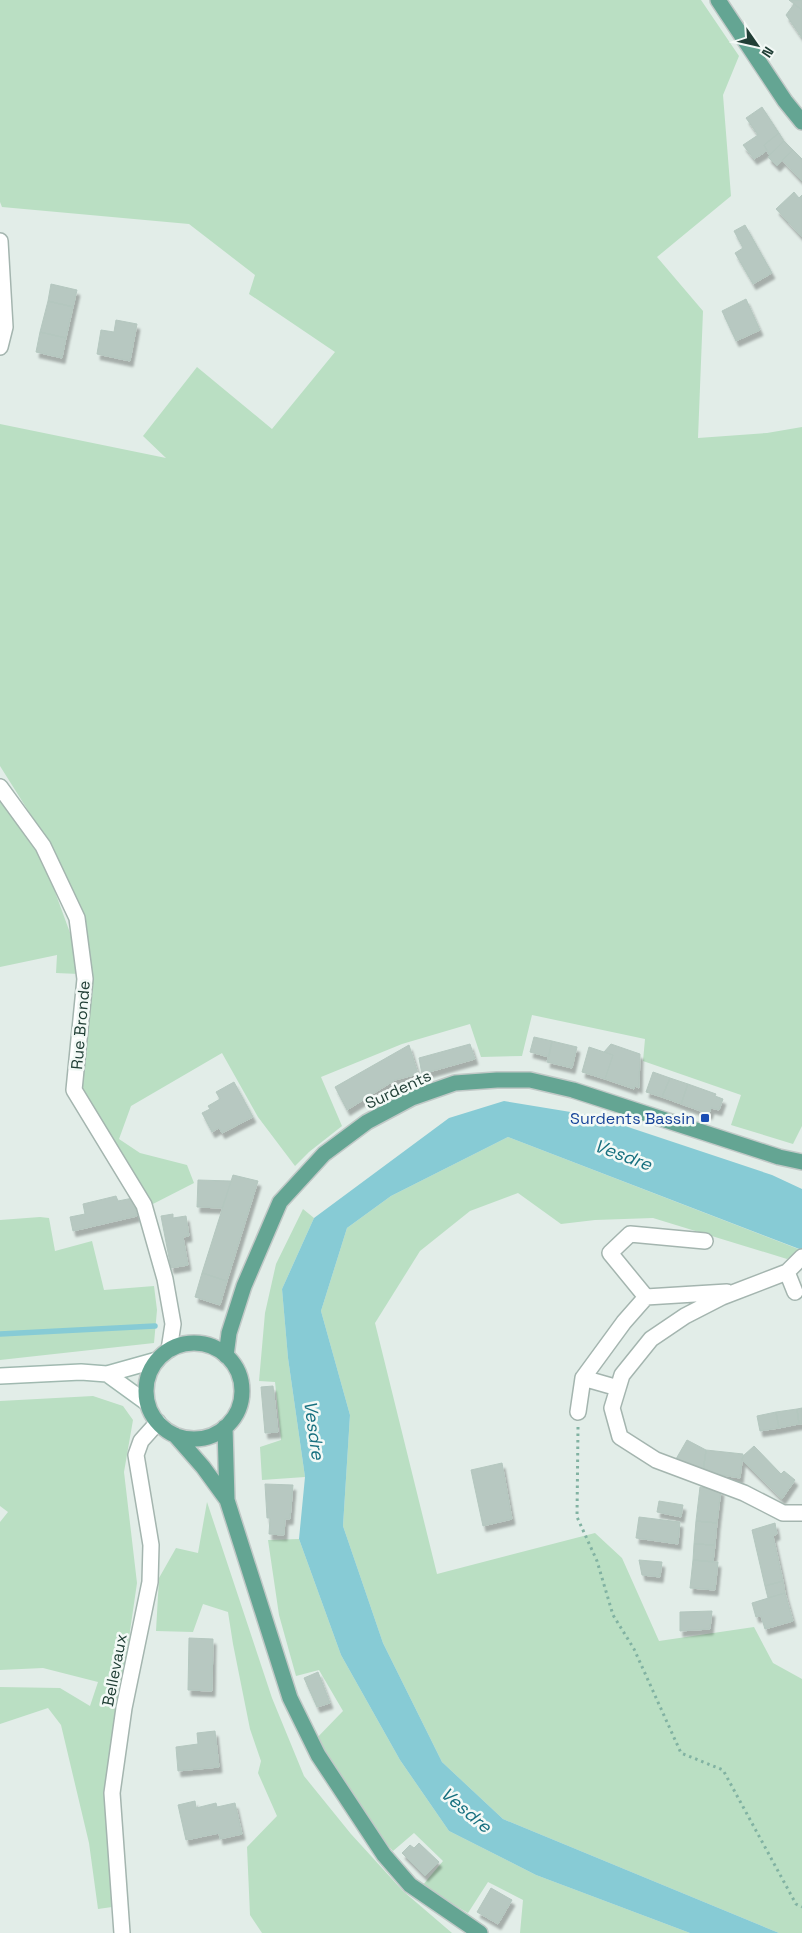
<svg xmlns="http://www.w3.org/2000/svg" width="802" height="1933" font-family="'Space Grotesk',sans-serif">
	<defs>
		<filter id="shadow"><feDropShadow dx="3" dy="5.5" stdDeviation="1" flood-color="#0004"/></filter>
	</defs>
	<rect width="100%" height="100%" fill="#e2ede8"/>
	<path fill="#badfc3" d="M 0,0 L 701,0 L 739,56 L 723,95 L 731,196 L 657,257 L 703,311 L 698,438 L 767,433 L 802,427 L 802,1126 L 793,1144 L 731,1125 L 741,1095 L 643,1061 L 645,1039 L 532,1015 L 522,1056 L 481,1057 L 470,1024 L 402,1044 L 321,1077 L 342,1126 L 309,1152 L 295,1166 L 258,1117 L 222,1053 L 131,1106 L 119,1139 L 140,1153 L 187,1165 L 194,1183 L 149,1206 L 78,1092 L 93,990 L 79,907 L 39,828 L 0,766 L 0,424 L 166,458 L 143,436 L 197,367 L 272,429 L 335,352 L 249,294 L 255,275 L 189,224 L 2,207 L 0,202 Z
		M 0,793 L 39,848 L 73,941 L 79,974 L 56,973 L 57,955 L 0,967 Z
		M 508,1137 L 801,1250 L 787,1259 L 653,1218 L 595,1220 L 561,1224 L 518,1193 L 470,1211 L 420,1251 L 375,1323 L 437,1574 L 595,1533 L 622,1558 L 659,1641 L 754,1627 L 773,1663 L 802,1679 L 802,1933 L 779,1933 L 503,1819 L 442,1762 L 383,1643 L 343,1526 L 350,1415 L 321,1311 L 347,1228 L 391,1196 Z
		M 303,1209 L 314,1218 L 282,1289 L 288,1358 L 305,1477 L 262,1480 L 260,1447 L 281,1440 L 275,1382 L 259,1381 L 265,1313 L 276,1264 Z
		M 40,1217 L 49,1218 L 55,1251 L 92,1241 L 104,1290 L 154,1286 L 157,1310 L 154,1343 L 0,1360 L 0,1220 Z
		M 93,1396 L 123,1406 L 133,1420 L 124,1472 L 137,1583 L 107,1789 L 112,1907 L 98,1909 L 89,1843 L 61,1725 L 48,1708 L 0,1724 L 0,1687 L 60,1688 L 90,1706 L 98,1682 L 43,1668 L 0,1670 L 0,1522 L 8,1512 L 0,1506 L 0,1401 Z
		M 207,1502 L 272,1698 L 304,1776 L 351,1834 L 403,1891 L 452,1933 L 262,1933 L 250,1915 L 247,1847 L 277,1816 L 258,1773 L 261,1761 L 250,1729 L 233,1644 L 228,1612 L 203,1604 L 193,1632 L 156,1631 L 159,1578 L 176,1548 L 198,1553 Z
		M 299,1539 L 341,1655 L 400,1760 L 449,1831 L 536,1875 L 690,1933 L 520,1933 L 523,1900 L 488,1882 L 468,1913 L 422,1886 L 443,1861 L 414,1833 L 393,1851 L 338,1790 L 312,1743 L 343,1711 L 319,1670 L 296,1676 L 279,1615 L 268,1540 Z"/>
	<path fill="#87cbd5" d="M 504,1101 L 595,1116 L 772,1175 L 802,1189 L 802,1250 L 508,1137 L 391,1196 L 347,1228 L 321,1311 L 350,1415 L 343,1526 L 383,1643 L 442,1762 L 503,1819 L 779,1933 L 690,1933 L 536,1875 L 449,1831 L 400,1760 L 341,1655 L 299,1539 L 305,1477 L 288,1358 L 282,1289 L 314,1218 L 449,1118 Z"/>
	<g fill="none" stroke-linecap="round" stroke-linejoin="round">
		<path stroke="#87cbd5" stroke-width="5.5" d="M 0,1334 L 155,1326"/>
	</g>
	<path fill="#b7c8c1" stroke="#b4c7bf" filter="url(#shadow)" d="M 789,0 L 802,0 L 802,10 L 794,4 Z
		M 794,4 L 802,10 L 802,38 L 786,15 Z
		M 762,107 L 779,133 L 764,145 L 767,150 L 764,153 L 754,159 L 743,145 L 758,135 L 746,118 Z
		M 779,133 L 784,141 L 769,155 L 764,145 Z
		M 784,141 L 793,150 L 777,166 L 768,157 Z
		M 793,150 L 802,159 L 802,181 L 782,160 Z
		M 794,192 L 799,198 L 802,195 L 802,237 L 776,209 Z
		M 745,225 L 772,273 L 753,284 L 735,253 L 743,248 L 734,231 Z
		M 51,284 L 77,290 L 73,307 L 48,301 Z
		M 746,299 L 760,330 L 736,341 L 722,311 Z
		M 48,301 L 73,307 L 66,338 L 40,332 Z
		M 116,320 L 137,324 L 130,361 L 97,354 L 101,330 L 114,332 Z
		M 40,332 L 66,338 L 62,358 L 36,352 Z
		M 534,1037 L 552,1041 L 549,1057 L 530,1052 Z
		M 552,1041 L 577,1047 L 572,1068 L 547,1062 Z
		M 470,1044 L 475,1059 L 422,1074 L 419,1058 Z
		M 611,1044 L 640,1054 L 639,1088 L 635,1086 L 634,1089 L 605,1079 L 613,1055 L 604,1052 Z
		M 409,1045 L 418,1074 L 395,1080 L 347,1110 L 335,1087 Z
		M 589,1047 L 613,1055 L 605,1079 L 582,1072 Z
		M 653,1072 L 670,1078 L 662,1097 L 646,1092 Z
		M 670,1078 L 688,1084 L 681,1104 L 662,1097 Z
		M 234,1082 L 253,1117 L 222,1133 L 219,1128 L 212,1132 L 202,1113 L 210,1109 L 208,1106 L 220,1099 L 216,1092 Z
		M 688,1084 L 716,1094 L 715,1096 L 723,1099 L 719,1110 L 711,1108 L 709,1114 L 681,1104 Z
		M 233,1175 L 258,1181 L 227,1281 L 202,1273 Z
		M 198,1180 L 231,1181 L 222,1208 L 197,1207 Z
		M 116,1196 L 118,1201 L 133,1198 L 137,1216 L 73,1231 L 70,1217 L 85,1214 L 83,1204 Z
		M 173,1214 L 173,1218 L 186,1216 L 189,1236 L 183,1237 L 188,1265 L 171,1268 L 161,1216 Z
		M 202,1273 L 227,1281 L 220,1305 L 195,1297 Z
		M 273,1386 L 278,1432 L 265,1433 L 261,1387 Z
		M 802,1408 L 802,1424 L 799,1424 L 797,1409 Z
		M 797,1409 L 799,1424 L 779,1428 L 776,1412 Z
		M 776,1412 L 779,1428 L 760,1431 L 757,1416 Z
		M 687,1440 L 706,1450 L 703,1472 L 676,1459 Z
		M 754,1446 L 781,1474 L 784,1471 L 795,1480 L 782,1499 L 742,1460 L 743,1456 Z
		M 706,1450 L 743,1454 L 740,1478 L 703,1472 Z
		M 502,1463 L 512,1519 L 483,1526 L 471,1470 Z
		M 265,1484 L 293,1485 L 290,1519 L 285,1519 L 284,1535 L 269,1534 L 270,1518 L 267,1518 Z
		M 700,1487 L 721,1490 L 717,1523 L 696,1521 Z
		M 659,1501 L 683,1505 L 681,1517 L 657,1512 Z
		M 639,1517 L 680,1522 L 678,1544 L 636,1538 Z
		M 696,1521 L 717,1523 L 715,1545 L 694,1544 Z
		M 775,1523 L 777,1534 L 773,1536 L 783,1581 L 765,1586 L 752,1530 Z
		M 694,1544 L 715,1545 L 713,1562 L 693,1560 Z
		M 639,1560 L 662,1562 L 660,1577 L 642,1575 Z
		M 693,1560 L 718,1562 L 715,1590 L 690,1588 Z
		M 783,1581 L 785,1593 L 768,1598 L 765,1586 Z
		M 785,1593 L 793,1621 L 765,1629 L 761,1616 L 756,1617 L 752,1603 Z
		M 712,1611 L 710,1629 L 680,1631 L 680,1612 Z
		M 189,1638 L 213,1639 L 212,1691 L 188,1690 Z
		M 318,1672 L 330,1703 L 317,1707 L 304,1678 Z
		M 215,1731 L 219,1767 L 178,1771 L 176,1747 L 198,1744 L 197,1733 Z
		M 195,1801 L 196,1808 L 216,1803 L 217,1807 L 235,1803 L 242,1834 L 220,1839 L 219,1833 L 186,1840 L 178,1805 Z
		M 419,1843 L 439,1862 L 425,1876 L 402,1853 L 410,1845 L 414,1848 Z
		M 491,1888 L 512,1900 L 498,1924 L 477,1912 Z"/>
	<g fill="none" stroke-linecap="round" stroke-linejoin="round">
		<defs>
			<path id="minor" d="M 0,241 L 5,327 L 0,347
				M 0,787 L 43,846 L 77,918 L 85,979 L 74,1090 L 144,1205 L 165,1279 L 173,1324 L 169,1350
				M 705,1241 L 630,1234 L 610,1253 L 646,1297 L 727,1292
				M 802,1257 L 787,1272 L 722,1297 L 685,1316 L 651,1339 L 622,1375 L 612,1408 L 620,1437 L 656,1460 L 744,1493 L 783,1513 L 802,1513
				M 787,1272 L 795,1292
				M 583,1378 L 618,1388
				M 578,1412 L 583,1378 L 624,1322 L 646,1297
				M 122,1933 L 112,1793 L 124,1708 L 150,1582 L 151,1545 L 136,1455 L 141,1441 L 158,1422"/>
			<path id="secondary" d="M 107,1374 L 147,1403
				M 0,1376 L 81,1372 L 107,1374 L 157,1360"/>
			<path id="primary" d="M 718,0 L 785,101 L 802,122
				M146 1391a48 48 0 1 1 96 0a48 48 0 1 1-96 0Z
				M 226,1356 L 229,1333 L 244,1286 L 280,1202 L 324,1154 L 367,1122 L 412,1098 L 455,1083 L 497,1080 L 530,1080 L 573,1090 L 779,1157 L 802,1162
				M 225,1427 L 227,1500 L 290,1698 L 318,1755 L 384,1855 L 410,1885 L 480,1933
				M 175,1435 L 203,1467 L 227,1500"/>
		</defs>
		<use href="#minor" stroke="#a4b5af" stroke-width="18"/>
		<use href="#secondary" stroke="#a0b9b0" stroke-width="18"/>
		<use href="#primary" stroke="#c1c9c7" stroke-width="18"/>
		<path stroke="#81b2a2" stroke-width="3" stroke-dasharray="2.5 4" stroke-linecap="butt" d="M 578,1427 L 577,1517 L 597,1561 L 613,1615 L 634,1649 L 681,1753 L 723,1770 L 796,1904 L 802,1907"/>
		<use href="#minor" stroke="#fff" stroke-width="15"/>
		<use href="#secondary" stroke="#fff" stroke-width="15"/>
		<use href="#primary" stroke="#64a593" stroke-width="15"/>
	</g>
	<rect fill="#1a4fb4" stroke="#f3f9f6" stroke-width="2" x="700" y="1113" width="10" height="10" rx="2.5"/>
	<g text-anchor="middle" stroke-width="5" stroke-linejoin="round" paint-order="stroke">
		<g font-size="16" fill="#213f36" stroke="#f3f9f6">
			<text transform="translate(80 1025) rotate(-85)" y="6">Rue Bronde</text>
			<text transform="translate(398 1089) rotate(-25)" y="6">Surdents</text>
			<text transform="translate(114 1670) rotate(-79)" y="6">Bellevaux</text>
		</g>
		<g font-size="16" fill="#164399" stroke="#f3f9f6" text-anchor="end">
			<text x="695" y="1124">Surdents Bassin</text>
		</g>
		<g font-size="18" font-style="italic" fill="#17707f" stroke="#f3f9f6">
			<text transform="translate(623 1155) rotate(20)" y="6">Vesdre</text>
			<text transform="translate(314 1430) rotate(82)" y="6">Vesdre</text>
			<text transform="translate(466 1810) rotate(40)" y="6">Vesdre</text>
		</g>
	</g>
	<g transform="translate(757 45) rotate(124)" stroke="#f3f9f6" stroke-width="4" paint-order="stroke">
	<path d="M0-4L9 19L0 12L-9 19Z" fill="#213f36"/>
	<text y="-8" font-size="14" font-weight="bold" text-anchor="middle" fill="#213f36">N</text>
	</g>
</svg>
